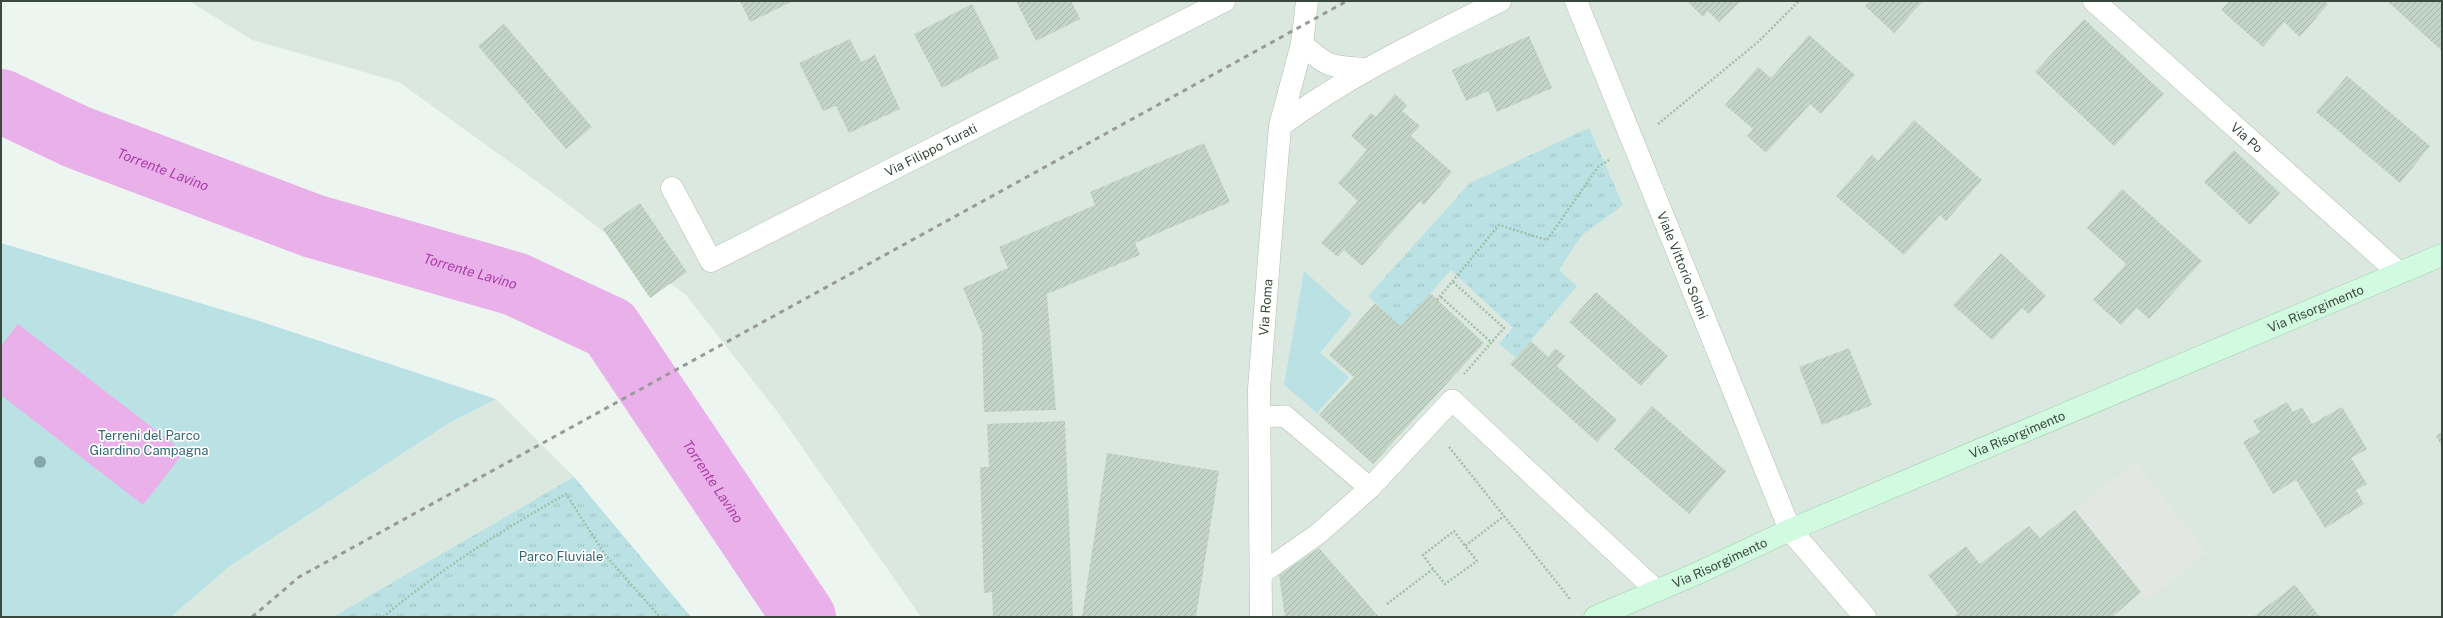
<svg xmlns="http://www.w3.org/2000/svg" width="2443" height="618" font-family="'Public Sans',sans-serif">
	<defs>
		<pattern id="park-tufts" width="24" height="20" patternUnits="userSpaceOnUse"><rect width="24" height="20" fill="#bae2e4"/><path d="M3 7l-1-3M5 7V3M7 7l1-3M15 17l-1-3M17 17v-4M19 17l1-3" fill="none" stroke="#a1c3c4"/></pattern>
		<pattern id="building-hatch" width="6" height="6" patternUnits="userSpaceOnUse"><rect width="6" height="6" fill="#c3d5c7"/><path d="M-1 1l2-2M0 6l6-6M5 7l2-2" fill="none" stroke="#a8b8ac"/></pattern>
	</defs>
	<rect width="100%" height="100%" fill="#ecf5ef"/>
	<path fill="#dbe8df" d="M 189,1 L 2442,1 L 2442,617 L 921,617 L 776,410 L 686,295 L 561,199 L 399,82 L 252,40 Z
		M 496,399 L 574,477 L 691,617 L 171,617 L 230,566 L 451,422 Z"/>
	<path fill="#bae2e4" d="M 1,243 L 256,320 L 496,399 L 451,422 L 230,566 L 171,617 L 1,617 Z
		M 1304,271 L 1352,314 L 1320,353 L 1349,377 L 1317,413 L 1284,385 Z"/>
	<path fill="url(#park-tufts)" d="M 1589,128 L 1623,205 L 1581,236 L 1559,270 L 1577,286 L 1516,358 L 1499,344 L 1513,328 L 1451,270 L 1401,326 L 1368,296 L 1470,183 Z
		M 574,477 L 691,617 L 333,617 Z"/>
	<path fill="#e3e7e4" d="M 2135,462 L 2207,553 L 2147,600 L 2075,510 Z"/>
	<path fill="#eab0ea" d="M 18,324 L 184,452 L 143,505 L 1,395 L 1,346 Z"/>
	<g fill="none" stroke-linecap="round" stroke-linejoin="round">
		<path stroke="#eab0ea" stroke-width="64" id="s1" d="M 1,101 L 77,137 L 313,226 L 515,284 L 610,328 L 804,617"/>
	</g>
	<path fill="url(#building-hatch)" d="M 740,1 L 793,1 L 750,22 Z
		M 1016,1 L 1071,1 L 1080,19 L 1036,41 Z
		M 1687,1 L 1741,1 L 1719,22 L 1708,11 L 1703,17 Z
		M 1871,1 L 1923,1 L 1894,33 L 1865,6 Z
		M 2230,1 L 2324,1 L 2328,4 L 2300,37 L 2284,22 L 2263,47 L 2221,10 Z
		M 2387,1 L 2442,1 L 2442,51 Z
		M 972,4 L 999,58 L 942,88 L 914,34 Z
		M 2084,19 L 2164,94 L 2114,146 L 2035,72 Z
		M 504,24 L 592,127 L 566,149 L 478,46 Z
		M 1809,35 L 1855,75 L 1821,114 L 1810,104 L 1766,153 L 1747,136 L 1753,129 L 1725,105 L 1758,67 L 1771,78 Z
		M 1529,36 L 1552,88 L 1497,112 L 1488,91 L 1466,101 L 1452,70 Z
		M 850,39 L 861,62 L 875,55 L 900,109 L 849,133 L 836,106 L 823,111 L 799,63 Z
		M 2347,76 L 2430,146 L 2400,183 L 2316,112 Z
		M 1395,94 L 1407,105 L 1402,111 L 1420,126 L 1411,136 L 1452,172 L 1424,205 L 1420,201 L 1362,266 L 1344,250 L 1338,257 L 1321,243 L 1358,201 L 1338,183 L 1367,150 L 1351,136 L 1371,113 L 1376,117 Z
		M 1914,120 L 1982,180 L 1946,221 L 1940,215 L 1904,255 L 1836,196 L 1872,155 L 1878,161 Z
		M 1204,143 L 1230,202 L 1135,243 L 1140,255 L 1047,294 L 1056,410 L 984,412 L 982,333 L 963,288 L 1008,268 L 999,247 L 1095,205 L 1090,192 Z
		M 2234,150 L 2280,193 L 2250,225 L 2204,182 Z
		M 2122,189 L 2202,261 L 2149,319 L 2137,308 L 2121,325 L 2093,300 L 2126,264 L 2087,228 Z
		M 640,203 L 687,272 L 650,298 L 603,229 Z
		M 2001,253 L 2046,296 L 2029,314 L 2022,308 L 1992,340 L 1953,305 Z
		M 1596,292 L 1668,356 L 1641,386 L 1569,322 Z
		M 1430,293 L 1484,343 L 1373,464 L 1319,415 L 1354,377 L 1329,355 L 1375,303 L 1401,326 Z
		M 1531,341 L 1548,357 L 1555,348 L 1565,356 L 1557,366 L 1617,420 L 1597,442 L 1510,364 Z
		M 1849,348 L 1872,405 L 1822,425 L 1799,367 Z
		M 2287,402 L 2293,412 L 2302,407 L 2312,424 L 2342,407 L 2367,449 L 2351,458 L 2367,484 L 2356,490 L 2364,504 L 2325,528 L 2296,480 L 2273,494 L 2243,442 L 2260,432 L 2253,421 Z
		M 1652,406 L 1726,471 L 1689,514 L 1614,449 Z
		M 1065,421 L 1073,617 L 993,617 L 992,592 L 984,593 L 980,467 L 989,467 L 987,424 Z
		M 2442,432 L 2442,447 L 2436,436 Z
		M 1107,453 L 1219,471 L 1196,617 L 1082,617 Z
		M 2075,510 L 2141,592 L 2112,617 L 1953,617 L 1958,613 L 1928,575 L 1966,546 L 1980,564 L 2029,526 L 2040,538 Z
		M 1319,548 L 1379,617 L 1285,617 L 1279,575 Z
		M 2295,585 L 2320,617 L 2253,617 Z"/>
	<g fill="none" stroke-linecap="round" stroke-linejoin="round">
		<defs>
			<path id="service" d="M 1260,417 L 1285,416 L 1370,488 L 1452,400 L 1657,591
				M 1262,573 L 1318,534 L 1370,488"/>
			<g id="minor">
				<path id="s2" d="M 1576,1 L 1790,530 L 1865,617"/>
				<path id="s3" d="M 2094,1 L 2399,273"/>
				<path d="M 1302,44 C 1327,67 1331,67 1366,69"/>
				<path d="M 1280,126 C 1348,75 1424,39 1500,1"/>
				<path id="s4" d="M 672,188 L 711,261 L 1224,1"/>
				<path id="s5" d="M 1261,617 L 1259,389 L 1270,246 L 1280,126 L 1302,44 L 1307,1"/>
			</g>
			<g id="secondary">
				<path id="s6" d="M 1595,617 L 1698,573 L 1790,530 L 2442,255"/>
			</g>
		</defs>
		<use href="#service" stroke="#b0bfb3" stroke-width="22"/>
		<use href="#minor" stroke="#b0bfb3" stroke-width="23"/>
		<use href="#secondary" stroke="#a1cfb1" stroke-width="23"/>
		<path stroke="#a2c0a9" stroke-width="2.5" stroke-dasharray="2 2" stroke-linecap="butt" d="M 1658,124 L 1758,42 L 1799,1
			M 1453,282 L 1504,328 L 1464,374
			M 1441,297 L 1492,343
			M 1437,300 L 1499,225 L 1547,240 L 1598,167 L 1609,160
			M 1449,447 L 1570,599
			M 1433,569 L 1423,555 L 1454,531 L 1465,546
			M 1387,604 L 1433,569 L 1445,584 L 1477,561 L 1465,546 L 1504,516
			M 383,617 C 441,569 502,530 566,494 L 606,556 L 660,617"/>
		<use href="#service" stroke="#fff" stroke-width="21"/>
		<use href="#minor" stroke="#fff" stroke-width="22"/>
		<use href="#secondary" stroke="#d1fae0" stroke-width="22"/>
		<path stroke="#999" stroke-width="3" stroke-dasharray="5 5" stroke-linecap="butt" d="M 252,617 L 299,577 L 1347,1"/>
	</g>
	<circle fill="#86a7ac" cx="40" cy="462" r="6"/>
	<g text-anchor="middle" stroke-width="3.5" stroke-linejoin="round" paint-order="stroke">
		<g font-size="13" fill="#3a493d" stroke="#fff">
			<text dy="5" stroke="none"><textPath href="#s3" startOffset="205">Via Po</textPath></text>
			<text dy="5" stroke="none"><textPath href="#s4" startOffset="329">Via Filippo Turati</textPath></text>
			<text dy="5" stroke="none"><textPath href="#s2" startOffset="285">Viale Vittorio Solmi</textPath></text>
			<text dy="5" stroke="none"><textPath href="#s5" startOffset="310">Via Roma</textPath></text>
			<text dy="5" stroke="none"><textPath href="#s6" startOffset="784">Via Risorgimento</textPath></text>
			<text dy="5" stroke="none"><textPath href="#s6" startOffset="460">Via Risorgimento</textPath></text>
			<text dy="5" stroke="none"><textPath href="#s6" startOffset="136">Via Risorgimento</textPath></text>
		</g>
		<g font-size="13" fill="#336775" stroke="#fff">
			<text x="149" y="440">Terreni del Parco<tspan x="149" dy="15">Giardino Campagna</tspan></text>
			<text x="561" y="561">Parco Fluviale</text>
		</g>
		<g font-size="14" font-style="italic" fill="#ab3da8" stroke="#fff">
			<text dy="5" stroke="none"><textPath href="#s1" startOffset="176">Torrente Lavino</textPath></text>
			<text dy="5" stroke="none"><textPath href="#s1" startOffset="500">Torrente Lavino</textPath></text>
			<text dy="5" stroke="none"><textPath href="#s1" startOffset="836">Torrente Lavino</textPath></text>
		</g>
	</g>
	<rect width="2443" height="618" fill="none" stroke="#3a493d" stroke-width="4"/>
</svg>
